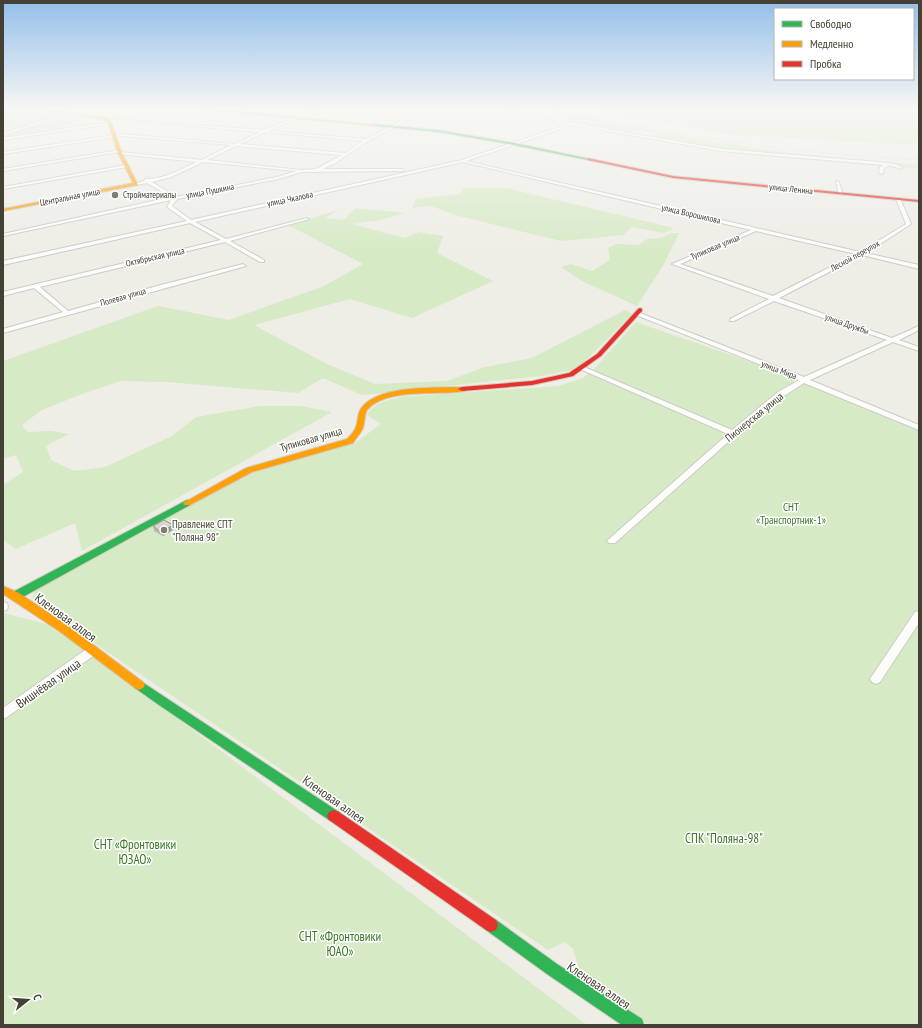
<svg xmlns="http://www.w3.org/2000/svg" width="922" height="1028" font-family="'PT Sans Narrow',sans-serif">
	<rect width="100%" height="100%" fill="#eeede6"/>
	<path fill="#d7eac6" d="M 3,108 L 20,108 L 86,118 L 69,125 L 101,123 L 103,125 L 79,126 L 3,139 L 3,137 L 24,133 L 14,133 L 14,132 L 3,134 Z
		M 543,108 L 710,141 L 783,152 L 919,165 L 919,169 L 737,154 L 731,150 L 662,138 L 654,136 L 654,132 L 636,131 L 623,133 L 579,126 L 579,122 L 566,120 L 569,116 Z
		M 581,108 L 919,108 L 919,138 L 911,145 L 726,134 Z
		M 463,188 L 506,188 L 674,228 L 664,233 L 632,227 L 623,235 L 561,241 L 455,215 L 431,206 L 412,208 L 416,199 L 459,194 Z
		M 355,208 L 404,213 L 381,220 L 352,224 L 405,238 L 419,232 L 443,236 L 437,253 L 493,281 L 412,318 L 350,299 L 254,325 L 327,364 L 375,384 L 447,381 L 485,367 L 532,358 L 625,310 L 632,314 L 577,369 L 541,376 L 362,395 L 323,378 L 298,393 L 166,382 L 121,381 L 82,394 L 42,410 L 22,425 L 27,432 L 51,431 L 69,434 L 46,446 L 51,460 L 74,471 L 105,467 L 172,436 L 196,417 L 260,406 L 301,406 L 332,412 L 82,551 L 75,523 L 16,549 L 3,540 L 3,485 L 23,472 L 16,455 L 3,459 L 3,361 L 158,306 L 229,320 L 324,286 L 363,264 L 288,225 L 338,210 L 325,218 L 344,220 Z
		M 672,233 L 679,233 L 664,264 L 637,306 L 582,281 L 561,267 L 571,264 L 592,271 L 610,260 L 608,248 L 617,244 L 638,245 L 647,239 L 660,238 Z
		M 636,322 L 800,379 L 919,430 L 919,1025 L 648,1025 L 582,978 L 573,949 L 565,942 L 548,950 L 32,601 L 34,592 L 39,587 L 240,476 L 355,443 L 381,424 L 367,415 C 373,403 389,400 401,397 L 558,386 L 583,378 L 594,369 Z
		M 3,613 L 54,626 L 587,1025 L 3,1025 Z"/>
	<g fill="none" stroke-linecap="round" stroke-linejoin="round">
		<path stroke="#b5d0ee" stroke-width="1" d="M 81,114 L 92,109
			M 3,138 L 31,128 L 69,123 L 71,122 L 68,118 L 78,115"/>
		<defs>
			<path id="street" d="M 316,108 L 321,108 L 269,131 L 366,139 L 426,108 L 430,108 L 368,141 L 335,163 L 323,169 L 403,169 L 404,171 L 302,172 L 278,179 L 177,199 L 172,206 L 191,220 L 462,160 L 569,124 L 499,108 L 573,123 L 721,149 L 878,162 L 895,164 L 902,167 L 901,169 L 889,165 L 884,168 L 883,173 L 881,174 L 879,173 L 880,167 L 884,165 L 721,151 L 573,125 L 466,161 L 860,252 L 906,224 L 896,199 L 900,198 L 911,224 L 866,253 L 919,265 L 919,269 L 862,255 L 779,298 L 892,338 L 919,326 L 919,330 L 899,340 L 919,347 L 919,351 L 893,342 L 810,380 L 919,425 L 919,430 L 804,383 L 784,396 L 736,435 L 615,543 L 609,543 L 607,541 L 609,539 L 728,434 L 580,369 L 580,367 L 584,367 L 732,430 L 778,392 L 799,380 L 636,315 L 636,313 L 640,313 L 804,377 L 887,340 L 774,301 L 734,321 L 730,321 L 730,319 L 769,299 L 672,264 L 751,230 L 463,162 L 195,222 L 226,239 L 307,218 L 309,219 L 230,241 L 264,260 L 264,262 L 260,262 L 225,242 L 40,287 L 68,311 L 157,286 L 243,264 L 246,266 L 3,333 L 3,329 L 63,312 L 34,288 L 3,296 L 3,292 L 221,240 L 190,223 L 3,265 L 3,261 L 187,221 L 167,207 L 171,200 L 3,236 L 3,234 L 171,197 L 147,183 L 136,185 L 134,184 L 144,181 L 145,179 C 163,180 181,169 197,162 L 120,154 L 119,152 L 3,171 L 3,169 L 119,150 L 120,152 L 202,160 L 231,145 L 121,136 L 3,154 L 3,152 L 121,134 L 235,144 L 260,132 L 102,118 L 264,130 ZM 265,132 L 363,141 L 345,153 L 240,144 ZM 236,146 L 342,155 L 316,169 L 301,170 L 207,160 ZM 203,162 L 297,171 L 277,177 L 176,197 L 152,182 L 171,177 ZM 756,231 L 856,254 L 773,296 L 680,264 Z
				M 72,112 L 75,113 L 3,135 L 3,133 Z
				M 111,122 L 110,124 L 3,140 L 3,138 Z
				M 126,165 L 127,167 L 3,189 L 3,187 Z
				M 836,181 L 839,182 L 843,195 L 839,194 Z
				M 3,602 L 7,603 L 8,607 L 7,610 L 3,611 Z
				M 919,611 L 919,623 L 880,682 L 876,684 L 872,682 L 870,679 L 872,676 L 915,612 Z
				M 92,647 L 96,648 L 97,651 L 96,654 L 7,717 L 3,719 L 3,708 L 88,648 Z"/>
			<path id="fast" d="M 374,124 L 438,130 L 514,143 L 590,159 L 588,160 L 514,145 L 438,132 L 375,126 Z
				M 187,500 L 190,501 L 191,503 L 190,505 L 19,599 L 11,599 L 10,596 L 11,593 Z
				M 139,680 L 339,812 L 341,816 L 339,820 L 334,822 L 329,820 L 159,705 L 135,688 L 133,685 L 135,682 Z
				M 491,918 L 496,920 L 557,964 L 642,1019 L 644,1025 L 622,1025 L 547,974 L 486,930 L 484,925 L 486,920 Z"/>
			<path id="slow" d="M 36,108 L 107,118 L 112,123 L 121,151 L 138,185 L 3,211 L 3,209 L 133,183 L 117,151 L 108,123 L 105,120 Z
				M 186,108 L 198,108 L 377,125 L 375,126 Z
				M 462,387 L 466,389 L 465,391 C 439,396 386,387 367,410 C 364,415 365,422 363,428 C 361,433 356,438 353,443 L 252,472 L 190,505 L 184,505 L 183,503 L 246,468 L 347,439 C 350,436 353,433 355,429 C 359,422 356,413 363,406 C 382,385 435,388 462,387 Z
				M 3,586 L 19,593 L 67,625 L 143,682 L 145,685 L 143,688 L 139,690 L 135,688 L 59,631 L 3,594 Z"/>
			<path id="jam" d="M 588,158 L 673,176 L 919,200 L 919,202 L 673,178 L 587,160 Z
				M 640,308 L 642,309 L 642,311 L 601,356 L 573,376 L 532,385 L 462,391 L 458,389 L 462,387 L 532,381 L 569,373 L 597,354 L 638,309 Z
				M 334,810 L 339,812 L 496,920 L 498,925 L 496,930 L 491,932 L 486,930 L 329,820 L 327,816 L 329,812 Z"/>
		</defs>
		<use href="#street" stroke="#cccbc4" stroke-width="2"/>
		<use href="#fast" stroke="#ceccbd" stroke-width="2"/>
		<use href="#slow" stroke="#ceccbd" stroke-width="2"/>
		<use href="#jam" stroke="#ceccbd" stroke-width="2"/>
		<use href="#street" fill="#fcfcfb" fill-rule="evenodd"/>
		<use href="#fast" fill="#30b455" fill-rule="evenodd"/>
		<use href="#slow" fill="#ff9f0a" fill-rule="evenodd"/>
		<use href="#jam" fill="#e5322d" fill-rule="evenodd"/>
		<path stroke="#d8d8d7" stroke-width="1" stroke-dasharray="2 2" stroke-linecap="butt" d="M 553,108 C 617,121 682,135 747,144 C 804,152 862,156 919,160"/>
	</g>
	<path fill="#bab8b2" d="M 153,526 L 174,529 L 163,536 L 154,531 Z"/>
	<path fill="#979691" d="M 173,525 L 174,529 L 163,536 L 161,532 Z"/>
	<path fill="#d8d6cf" stroke="#979691" d="M 164,520 L 173,525 L 161,532 L 153,526 Z"/>
	<linearGradient id="sky" x2="0" y2="1"><stop stop-color="#93bfea"/><stop offset="0.43" stop-color="#f7f7f4"/><stop offset="1" stop-color="#f7f7f4" stop-opacity="0"/></linearGradient>
	<rect width="922" height="252" fill="url(#sky)"/>
	<g fill="#807d72" stroke="#fff" stroke-width="1.5">
		<circle cx="115" cy="195" r="4"/>
		<circle cx="164" cy="530" r="4"/>
	</g>
	<g text-anchor="middle" stroke-width="3" stroke-linejoin="round" paint-order="stroke">
		<g font-size="9" fill="#444033" stroke="#fff">
			<text transform="translate(791 189) rotate(6)" y="3">улица Ленина</text>
			<text transform="translate(210 191) rotate(-11)" y="3">улица Пушкина</text>
			<text transform="translate(70 197) rotate(-11)" y="3">Центральная улица</text>
			<text transform="translate(290 199) rotate(-12)" y="3">улица Чкалова</text>
			<text transform="translate(691 214) rotate(13)" y="3">улица Ворошилова</text>
			<text transform="translate(715 247) rotate(-23)" y="3">Тупиковая улица</text>
			<text transform="translate(855 256) rotate(-29)" y="3">Лесной переулок</text>
			<text transform="translate(155 257) rotate(-13)" y="3">Октябрьская улица</text>
			<text transform="translate(123 297) rotate(-16)" y="3">Полевая улица</text>
			<text transform="translate(847 324) rotate(19)" y="3">улица Дружбы</text>
			<text transform="translate(779 370) rotate(21)" y="3">улица Мира</text>
		</g>
		<g font-size="9" fill="#444033" stroke="#fff" text-anchor="start">
			<text x="123" y="198">Стройматериалы</text>
		</g>
		<g font-size="11" fill="#444033" stroke="#fff">
			<text transform="translate(754 417) rotate(-39)" y="4">Пионерская улица</text>
			<text transform="translate(311 439) rotate(-16)" y="4">Тупиковая улица</text>
		</g>
		<g font-size="11" fill="#3a7626" stroke="#fff">
			<text x="791" y="511">СНТ<tspan x="791" dy="13">«Транспортник-1»</tspan></text>
		</g>
		<g font-size="11" fill="#444033" stroke="#fff" text-anchor="start">
			<text x="172" y="528">Правление СПТ<tspan x="172" dy="13">"Поляна 98"</tspan></text>
		</g>
		<g font-size="13" fill="#444033" stroke="#fff">
			<text transform="translate(66 617) rotate(36)" y="5">Кленовая аллея</text>
			<text transform="translate(48 683) rotate(-35)" y="5">Вишнёвая улица</text>
			<text transform="translate(334 799) rotate(35)" y="5">Кленовая аллея</text>
			<text transform="translate(599 985) rotate(34)" y="5">Кленовая аллея</text>
		</g>
		<g font-size="13" fill="#3a7626" stroke="#fff">
			<text x="724" y="843">СПК "Поляна-98"</text>
			<text x="135" y="849">СНТ «Фронтовики<tspan x="135" dy="15">ЮЗАО»</tspan></text>
			<text x="340" y="941">СНТ «Фронтовики<tspan x="340" dy="15">ЮАО»</tspan></text>
		</g>
	</g>
	<rect width="922" height="1028" fill="none" stroke="#444033" stroke-width="8"/>
	<rect x="774" y="8" width="140" height="72" fill="#ffffff" stroke="#b4b3ad"/>
	<rect x="782" y="21" width="20" height="6" fill="#30b455" stroke="#b4b3ad"/>
	<text x="810" y="28" font-size="12" fill="#444033">Свободно</text>
	<rect x="782" y="41" width="20" height="6" fill="#ff9f0a" stroke="#b4b3ad"/>
	<text x="810" y="48" font-size="12" fill="#444033">Медленно</text>
	<rect x="782" y="61" width="20" height="6" fill="#e5322d" stroke="#b4b3ad"/>
	<text x="810" y="68" font-size="12" fill="#444033">Пробка</text>
	<g transform="translate(28 1000) rotate(73)" stroke="#ffffff" stroke-width="3" paint-order="stroke">
	<path d="M0-3L7 15L0 10L-7 15Z" fill="#444033"/>
	<text y="-6" font-size="11" font-weight="bold" text-anchor="middle" fill="#444033">С</text>
	</g>
</svg>
